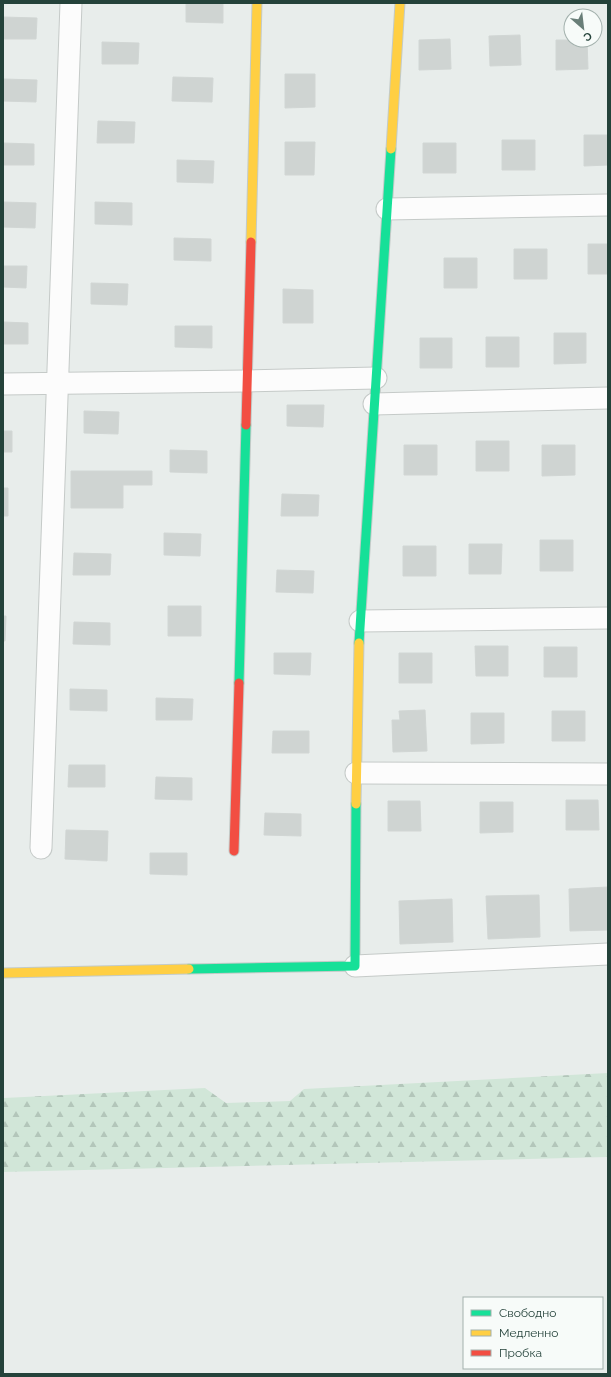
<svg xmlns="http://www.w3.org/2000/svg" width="611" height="1377" font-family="Raleway,sans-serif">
	<defs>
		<pattern id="forest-firs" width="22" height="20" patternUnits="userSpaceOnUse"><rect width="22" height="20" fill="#d1e6d8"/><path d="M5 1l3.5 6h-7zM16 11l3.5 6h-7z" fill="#b3c6ba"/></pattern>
	</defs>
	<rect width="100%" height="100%" fill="#e8edeb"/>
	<path fill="url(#forest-firs)" d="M 608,1073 L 608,1157 L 3,1172 L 3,1098 L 4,1098 L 205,1088 L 226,1103 L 290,1101 L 304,1089 Z"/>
	<path fill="#cfd4d2" stroke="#d1d6d4" d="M 186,3 L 223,3 L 223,23 L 186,22 Z
		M 3,17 L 37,18 L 36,39 L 3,39 Z
		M 520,35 L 521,65 L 490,66 L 489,36 Z
		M 450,39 L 451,69 L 419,70 L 419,40 Z
		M 556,40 L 587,40 L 588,69 L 556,70 Z
		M 102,42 L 139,43 L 138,64 L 102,64 Z
		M 285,74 L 315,74 L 315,107 L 285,108 Z
		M 173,77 L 213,78 L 212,102 L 172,101 Z
		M 3,79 L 37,80 L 36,102 L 3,101 Z
		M 98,121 L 135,122 L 134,143 L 97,143 Z
		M 584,135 L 608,135 L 608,165 L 584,166 Z
		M 502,140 L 535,140 L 535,170 L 502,170 Z
		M 285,142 L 315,142 L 314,175 L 285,175 Z
		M 3,143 L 34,144 L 34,165 L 3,165 Z
		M 423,143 L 456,143 L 456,173 L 423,173 Z
		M 177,160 L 214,161 L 213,183 L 177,182 Z
		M 3,202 L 36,203 L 35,228 L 3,227 Z
		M 95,202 L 132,203 L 132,225 L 95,224 Z
		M 174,238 L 211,239 L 211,261 L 174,260 Z
		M 588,244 L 608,244 L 608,274 L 588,274 Z
		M 514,249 L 547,249 L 547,279 L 514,279 Z
		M 444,258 L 477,258 L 477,288 L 444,288 Z
		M 3,266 L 27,266 L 26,288 L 3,287 Z
		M 91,283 L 128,284 L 127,305 L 91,304 Z
		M 283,289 L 313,290 L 313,323 L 283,323 Z
		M 3,322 L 28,323 L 28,344 L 3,344 Z
		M 175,326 L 212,326 L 212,348 L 175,347 Z
		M 554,333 L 586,333 L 586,363 L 554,364 Z
		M 486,337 L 519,337 L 519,367 L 486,367 Z
		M 420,338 L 452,338 L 452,368 L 420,368 Z
		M 287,405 L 324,405 L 323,427 L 287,426 Z
		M 84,411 L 119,412 L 118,434 L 84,433 Z
		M 3,431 L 12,431 L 12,452 L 3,452 Z
		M 476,441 L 509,441 L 509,471 L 476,471 Z
		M 404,445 L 437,445 L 437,475 L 404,475 Z
		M 542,445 L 575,445 L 575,475 L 542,476 Z
		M 170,450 L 207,451 L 207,473 L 170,472 Z
		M 71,471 L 152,471 L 152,485 L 123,485 L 123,508 L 71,508 Z
		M 3,488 L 8,488 L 8,516 L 3,516 Z
		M 282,494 L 319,495 L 318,516 L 281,516 Z
		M 164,533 L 201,534 L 200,556 L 164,555 Z
		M 540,540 L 573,540 L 573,571 L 540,571 Z
		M 469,544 L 502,544 L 501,574 L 469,574 Z
		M 403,546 L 436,546 L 436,576 L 403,576 Z
		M 74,553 L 111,554 L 110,575 L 73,575 Z
		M 277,570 L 314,571 L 313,593 L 276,592 Z
		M 168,606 L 201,606 L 201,636 L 168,636 Z
		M 3,616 L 6,616 L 5,641 L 3,641 Z
		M 74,622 L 110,623 L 110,645 L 73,644 Z
		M 475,646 L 508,646 L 508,676 L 476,676 Z
		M 544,647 L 577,647 L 577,677 L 544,677 Z
		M 274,653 L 311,653 L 310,675 L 274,674 Z
		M 399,653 L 432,653 L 432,683 L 399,683 Z
		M 70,689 L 107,690 L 107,711 L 70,710 Z
		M 156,698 L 193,699 L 192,720 L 156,720 Z
		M 425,710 L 427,751 L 393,752 L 392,720 L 400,720 L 399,711 Z
		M 552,711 L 585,711 L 585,741 L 552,741 Z
		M 471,713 L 504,713 L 504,743 L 471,744 Z
		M 273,731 L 309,731 L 309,753 L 272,753 Z
		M 69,765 L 105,765 L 105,787 L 68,787 Z
		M 156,777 L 192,778 L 192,800 L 155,799 Z
		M 566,800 L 598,800 L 599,830 L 566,830 Z
		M 388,801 L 420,801 L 421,831 L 388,831 Z
		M 480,802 L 513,802 L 513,832 L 480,833 Z
		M 265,813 L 301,814 L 301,836 L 264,835 Z
		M 66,830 L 108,831 L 107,861 L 65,859 Z
		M 150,853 L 187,853 L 187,875 L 150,874 Z
		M 608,887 L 608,930 L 570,931 L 569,889 Z
		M 539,895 L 540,937 L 488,939 L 486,896 Z
		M 452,899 L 453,942 L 400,944 L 399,901 Z"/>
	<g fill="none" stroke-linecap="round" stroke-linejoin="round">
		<defs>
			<path id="street" d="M 387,209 L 608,205
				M 3,384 L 247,381 L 376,378
				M 374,404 L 608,398
				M 360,621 L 608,618
				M 356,773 L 608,774
				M 41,848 L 71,3
				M 355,966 L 608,954"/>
			<path id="fast" d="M 359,643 L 391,149
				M 239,683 L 246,425
				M 189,969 L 355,966 L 356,804"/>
			<path id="slow" d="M 391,149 L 400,3
				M 251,242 L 257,3
				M 356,804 L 359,643
				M 3,973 L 189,969"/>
			<path id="jam" d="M 246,425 L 251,242
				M 234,851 L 239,683"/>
		</defs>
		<use href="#street" stroke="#c5cac8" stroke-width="23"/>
		<use href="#fast" stroke="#c3cbc8" stroke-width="11"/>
		<use href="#slow" stroke="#c3cbc8" stroke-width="11"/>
		<use href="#jam" stroke="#c3cbc8" stroke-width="11"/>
		<use href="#street" stroke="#fcfcfc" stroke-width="21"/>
		<use href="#fast" stroke="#16e098" stroke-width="9"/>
		<use href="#slow" stroke="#ffcf43" stroke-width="9"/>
		<use href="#jam" stroke="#f24e42" stroke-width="9"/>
	</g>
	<rect width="611" height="1377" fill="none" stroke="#24423a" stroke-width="8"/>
	<rect x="463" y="1297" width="140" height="72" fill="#f7fbf9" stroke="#a3b1ad"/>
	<rect x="471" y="1310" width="20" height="6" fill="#16e098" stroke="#a3b1ad"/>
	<text x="499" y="1317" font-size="12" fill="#24423a">Свободно</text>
	<rect x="471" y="1330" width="20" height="6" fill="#ffcf43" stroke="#a3b1ad"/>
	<text x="499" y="1337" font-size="12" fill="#24423a">Медленно</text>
	<rect x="471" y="1350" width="20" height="6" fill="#f24e42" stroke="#a3b1ad"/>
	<text x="499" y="1357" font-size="12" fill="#24423a">Пробка</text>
	<g transform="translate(583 28) rotate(152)"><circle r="19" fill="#f7fbf9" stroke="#a3b1ad"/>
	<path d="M0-3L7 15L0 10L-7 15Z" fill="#697e78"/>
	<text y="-6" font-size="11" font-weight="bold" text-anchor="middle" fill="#24423a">С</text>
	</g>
</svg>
